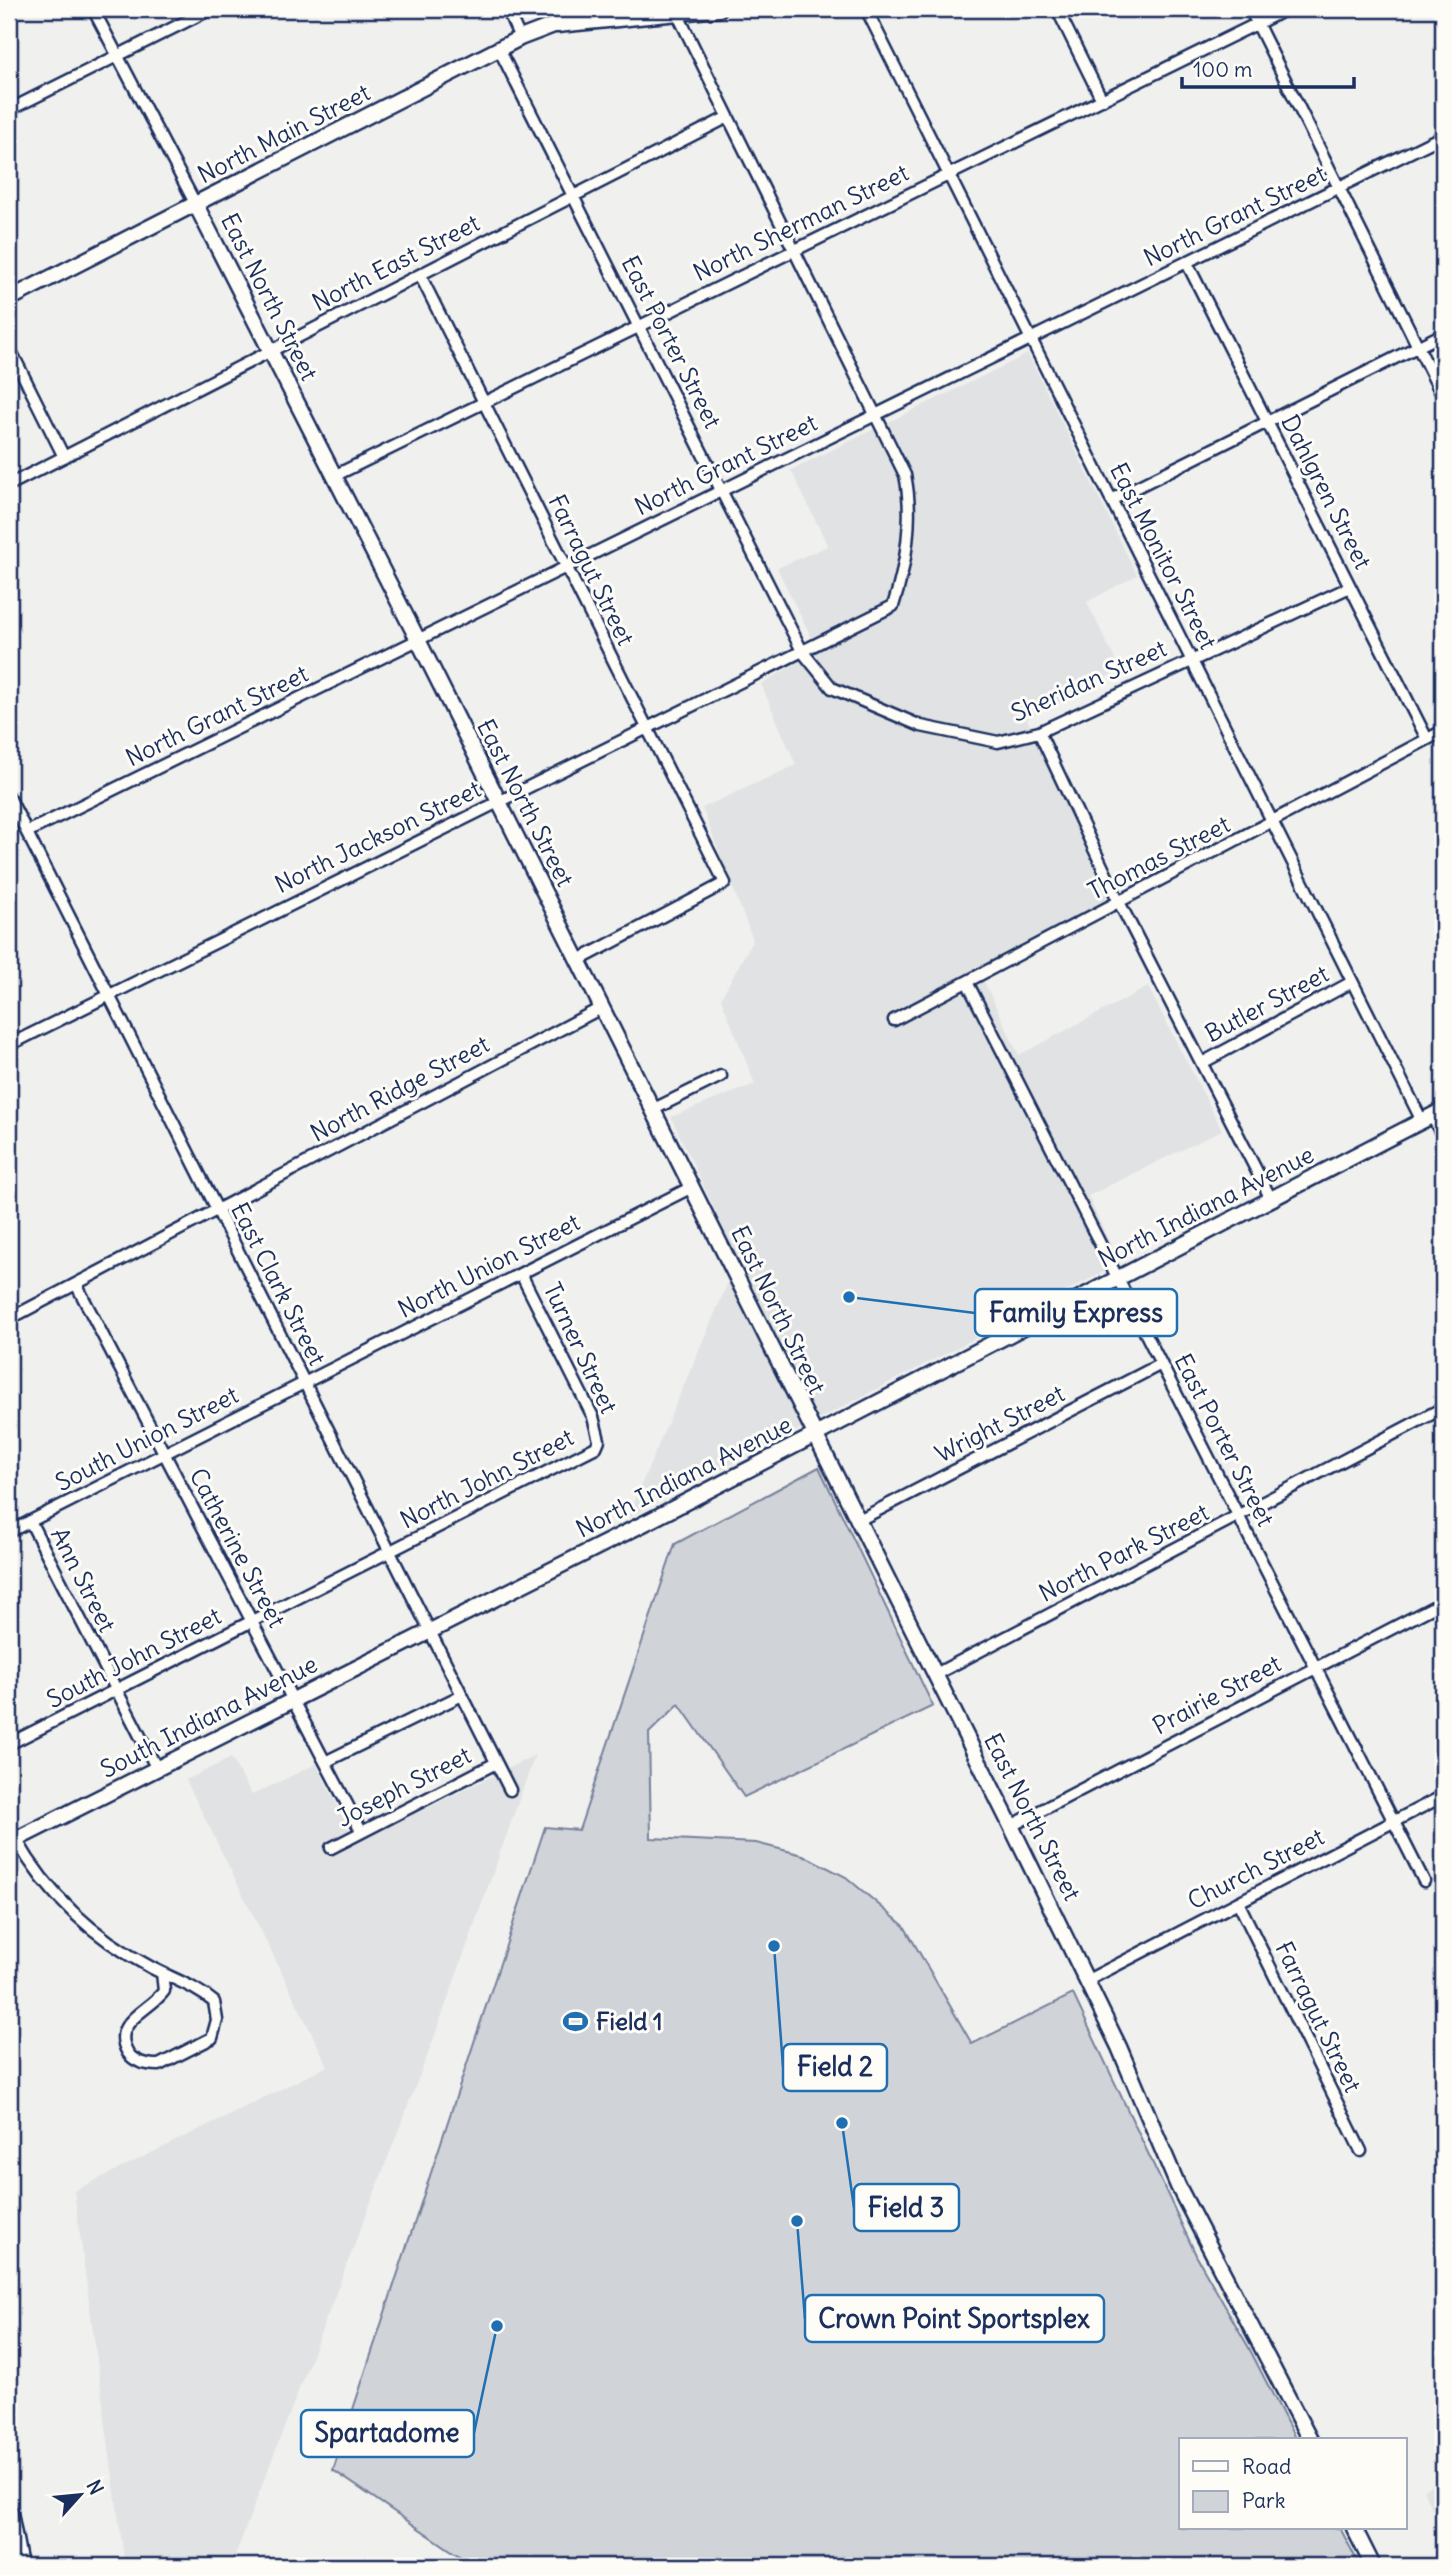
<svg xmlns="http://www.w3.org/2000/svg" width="1452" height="2575" font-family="Delius,sans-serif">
	<rect width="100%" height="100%" fill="#f0f0ee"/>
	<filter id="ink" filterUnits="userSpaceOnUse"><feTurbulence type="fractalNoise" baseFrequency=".0143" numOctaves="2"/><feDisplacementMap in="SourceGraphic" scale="14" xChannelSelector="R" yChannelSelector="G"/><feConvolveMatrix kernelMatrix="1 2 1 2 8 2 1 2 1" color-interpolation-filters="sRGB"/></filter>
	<g filter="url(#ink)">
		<path fill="#e0e2e3" d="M 1028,354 L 1137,575 L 1087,602 L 1120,670 L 1027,719 L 1109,902 L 978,969 L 1019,1055 L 1148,987 L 1222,1130 L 1088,1196 L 1119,1264 L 627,1518 L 738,1259 L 671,1117 L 755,1084 L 721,998 L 753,940 L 702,808 L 796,765 L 761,684 L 818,651 L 777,568 L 828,546 L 791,470 Z
			M 535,1755 L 435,2035 L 231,2566 L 125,2566 L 74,2191 L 328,2066 L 186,1780 L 231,1758 L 252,1795 L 316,1764 L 356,1843 Z
			M 1443,2478 L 1443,2533 L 1423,2490 Z"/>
		<path fill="#d0d3d8" stroke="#76819b" stroke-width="2" d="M 819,1467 L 933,1706 L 744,1797 L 679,1704 L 649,1733 L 651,1838 L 756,1843 L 803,1855 L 846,1877 L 904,1926 L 972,2044 L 1073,1994 L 1197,2257 L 1249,2348 L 1296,2440 L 1181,2440 L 1181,2528 L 1340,2528 L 1360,2566 L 474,2566 L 333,2470 L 545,1827 L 579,1830 L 675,1544 Z"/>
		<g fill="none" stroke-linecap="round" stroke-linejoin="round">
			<defs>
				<path id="street" d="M 93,9 L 196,205
					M 507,9 L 520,38
					M 866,9 L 1422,1121
					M 1057,9 L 1102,100
					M 1250,9 L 1443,397
					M 499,49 L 802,651 L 832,688 L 921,726 L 998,742 L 1039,732 L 1350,587
					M 9,110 L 211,9
					M 1187,263 L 1427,739
					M 420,275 L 725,883 L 579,960
					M 9,347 L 64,457
					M 334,476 L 1287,9
					M 9,485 L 728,117
					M 1111,500 L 1443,334
					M 1039,732 L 1119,902 L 1271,1199
					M 9,797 L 510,1790
					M 27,832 L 1443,136
					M 967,982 L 1424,1881
					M 894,1020 L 1443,731
					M 9,1045 L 893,606 C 906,566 914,517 905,475 L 675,9
					M 1202,1063 L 1352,982
					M 654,1109 L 721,1076
					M 1432,1116 L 1443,1137
					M 76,1284 L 361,1831
					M 9,1319 L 603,1007
					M 30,1521 L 157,1769
					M 857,1521 L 1161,1364
					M 9,1532 L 692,1187
					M 934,1675 L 1443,1408
					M 9,1744 L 596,1447 L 599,1440 L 593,1417 L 521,1274
					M 325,1762 L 462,1695
					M 1011,1826 L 1443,1602
					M 16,1839 C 48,1896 93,1937 152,1968 C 173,1979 195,1986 214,2002 L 217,2020 L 212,2038 L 159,2065 C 148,2065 135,2063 128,2053 C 109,2022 150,2011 164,1991 L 162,1973
					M 331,1848 L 496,1763
					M 1238,1902 L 1361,2151
					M 1088,1980 L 1443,1796"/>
				<path id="secondary" d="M 557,25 L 719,9
					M 196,205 L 418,640 L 1011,1826 L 1119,2047 L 1178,2186 L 1310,2440
					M 9,299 L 520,38 L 554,25 L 578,9
					M 9,1843 L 647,1522 L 1443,1110
					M 1354,2528 L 1373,2566"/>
				<path id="primary" d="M 9,2513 L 19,2566"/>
			</defs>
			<use href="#street" stroke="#1b2f5e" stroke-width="15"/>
			<use href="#secondary" stroke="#1b2f5e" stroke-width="19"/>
			<use href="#primary" stroke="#1b2f5e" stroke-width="21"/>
			<use href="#street" stroke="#fdfcf7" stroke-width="10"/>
			<use href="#secondary" stroke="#fdfcf7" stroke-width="14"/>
			<use href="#primary" stroke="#fdfcf7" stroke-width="16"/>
		</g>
	</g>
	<defs>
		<symbol id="stadium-bare" viewBox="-9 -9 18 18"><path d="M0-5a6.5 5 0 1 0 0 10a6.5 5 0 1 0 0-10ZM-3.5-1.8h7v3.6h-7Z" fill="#1f6fb2" stroke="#fdfcf7" stroke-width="2.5" paint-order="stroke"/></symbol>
	</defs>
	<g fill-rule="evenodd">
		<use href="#stadium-bare" x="558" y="2004" width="35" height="35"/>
	</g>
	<g text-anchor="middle" stroke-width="6" stroke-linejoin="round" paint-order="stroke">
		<g font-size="24" fill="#1b2f5e" stroke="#fdfcf7">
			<text transform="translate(284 134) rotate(-27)" y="8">North Main Street</text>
			<text transform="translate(1235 216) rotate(-26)" y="8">North Grant Street</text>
			<text transform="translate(801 223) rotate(-26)" y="8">North Sherman Street</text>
			<text transform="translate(396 263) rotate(-27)" y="8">North East Street</text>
			<text transform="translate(269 297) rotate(63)" y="8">East North Street</text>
			<text transform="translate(671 342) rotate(63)" y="8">East Porter Street</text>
			<text transform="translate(726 465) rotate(-26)" y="8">North Grant Street</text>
			<text transform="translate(1326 492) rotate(63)" y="8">Dahlgren Street</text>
			<text transform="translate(1163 556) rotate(63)" y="8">East Monitor Street</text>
			<text transform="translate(591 570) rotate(64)" y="8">Farragut Street</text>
			<text transform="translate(1089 681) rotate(-24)" y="8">Sheridan Street</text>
			<text transform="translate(217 716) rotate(-26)" y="8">North Grant Street</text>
			<text transform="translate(525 803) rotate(63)" y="8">East North Street</text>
			<text transform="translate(378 837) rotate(-26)" y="8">North Jackson Street</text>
			<text transform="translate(1159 858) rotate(-27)" y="8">Thomas Street</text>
			<text transform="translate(1267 1004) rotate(-28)" y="8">Butler Street</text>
			<text transform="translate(400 1089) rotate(-28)" y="8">North Ridge Street</text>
			<text transform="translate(1206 1207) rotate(-27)" y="8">North Indiana Avenue</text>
			<text transform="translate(489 1266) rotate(-27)" y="8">North Union Street</text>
			<text transform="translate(278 1284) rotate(63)" y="8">East Clark Street</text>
			<text transform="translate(778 1310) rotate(64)" y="8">East North Street</text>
			<text transform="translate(580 1348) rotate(65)" y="8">Turner Street</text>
			<text transform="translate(1000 1424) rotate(-27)" y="8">Wright Street</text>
			<text transform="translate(147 1439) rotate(-27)" y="8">South Union Street</text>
			<text transform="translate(1224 1440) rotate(63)" y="8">East Porter Street</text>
			<text transform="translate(684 1477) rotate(-27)" y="8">North Indiana Avenue</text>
			<text transform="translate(487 1479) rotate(-27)" y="8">North John Street</text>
			<text transform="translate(237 1548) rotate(62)" y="8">Catherine Street</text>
			<text transform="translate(1124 1553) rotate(-27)" y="8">North Park Street</text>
			<text transform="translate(83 1580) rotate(63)" y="8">Ann Street</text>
			<text transform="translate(134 1658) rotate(-27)" y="8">South John Street</text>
			<text transform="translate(1217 1695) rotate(-28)" y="8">Prairie Street</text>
			<text transform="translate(209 1717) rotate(-27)" y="8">South Indiana Avenue</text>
			<text transform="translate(404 1787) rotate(-27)" y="8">Joseph Street</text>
			<text transform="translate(1032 1817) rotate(63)" y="8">East North Street</text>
			<text transform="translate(1256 1869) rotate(-27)" y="8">Church Street</text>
			<text transform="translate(1318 2017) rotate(64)" y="8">Farragut Street</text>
		</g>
		<g font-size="24" font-weight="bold" fill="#1b2f5e" stroke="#fdfcf7" text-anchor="start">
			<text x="596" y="2030">Field 1</text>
		</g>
	</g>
	<path fill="none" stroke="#1f6fb2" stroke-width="2.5" d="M849 1297L975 1313M774 1946L783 2067M842 2123L854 2208M797 2221L805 2319M497 2326L474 2433"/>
	<g fill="#1f6fb2" stroke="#fdfcf7" stroke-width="2.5">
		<circle cx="849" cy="1297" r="7"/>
		<circle cx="774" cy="1946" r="7"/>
		<circle cx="842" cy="2123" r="7"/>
		<circle cx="797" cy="2221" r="7"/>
		<circle cx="497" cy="2326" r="7"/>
	</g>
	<g fill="#fdfcf7" stroke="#1f6fb2" stroke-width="2.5">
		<rect x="975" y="1289" width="202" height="47" rx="7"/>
		<rect x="783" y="2044" width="104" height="47" rx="7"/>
		<rect x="854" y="2184" width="105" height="47" rx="7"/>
		<rect x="805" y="2295" width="299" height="47" rx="7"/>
		<rect x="301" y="2410" width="173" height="47" rx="7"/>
	</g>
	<g font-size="26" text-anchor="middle" font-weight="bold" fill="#1b2f5e">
		<text x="1076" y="1322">Family Express</text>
		<text x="835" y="2076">Field 2</text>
		<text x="906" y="2217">Field 3</text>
		<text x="954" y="2328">Crown Point Sportsplex</text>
		<text x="387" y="2442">Spartadome</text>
	</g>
	<rect width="1452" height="2575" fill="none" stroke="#fdfcf7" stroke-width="35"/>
	<rect x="18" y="18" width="1417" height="2540" fill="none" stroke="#1b2f5e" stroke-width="2.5" filter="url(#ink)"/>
	<rect x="1179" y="2438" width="228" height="91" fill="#fdfcf7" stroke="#a3aaba" stroke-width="2"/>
	<rect x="1193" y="2461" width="35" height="10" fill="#fdfcf7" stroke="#a3aaba" stroke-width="2"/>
	<text x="1242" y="2474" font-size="21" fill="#1b2f5e">Road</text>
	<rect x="1193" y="2491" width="35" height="21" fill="#d0d3d8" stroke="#a3aaba" stroke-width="2"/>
	<text x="1242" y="2508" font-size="21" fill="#1b2f5e">Park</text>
	<g transform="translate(80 2495) rotate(63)" stroke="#fdfcf7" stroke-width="5" paint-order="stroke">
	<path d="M0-5L12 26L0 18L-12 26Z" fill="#1b2f5e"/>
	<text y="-10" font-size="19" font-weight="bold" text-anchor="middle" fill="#1b2f5e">N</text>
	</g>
	<path d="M1182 77v10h172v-10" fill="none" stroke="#1b2f5e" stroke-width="3.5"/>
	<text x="1193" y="77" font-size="21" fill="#1b2f5e" stroke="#fdfcf7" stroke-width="5" paint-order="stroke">100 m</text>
</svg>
